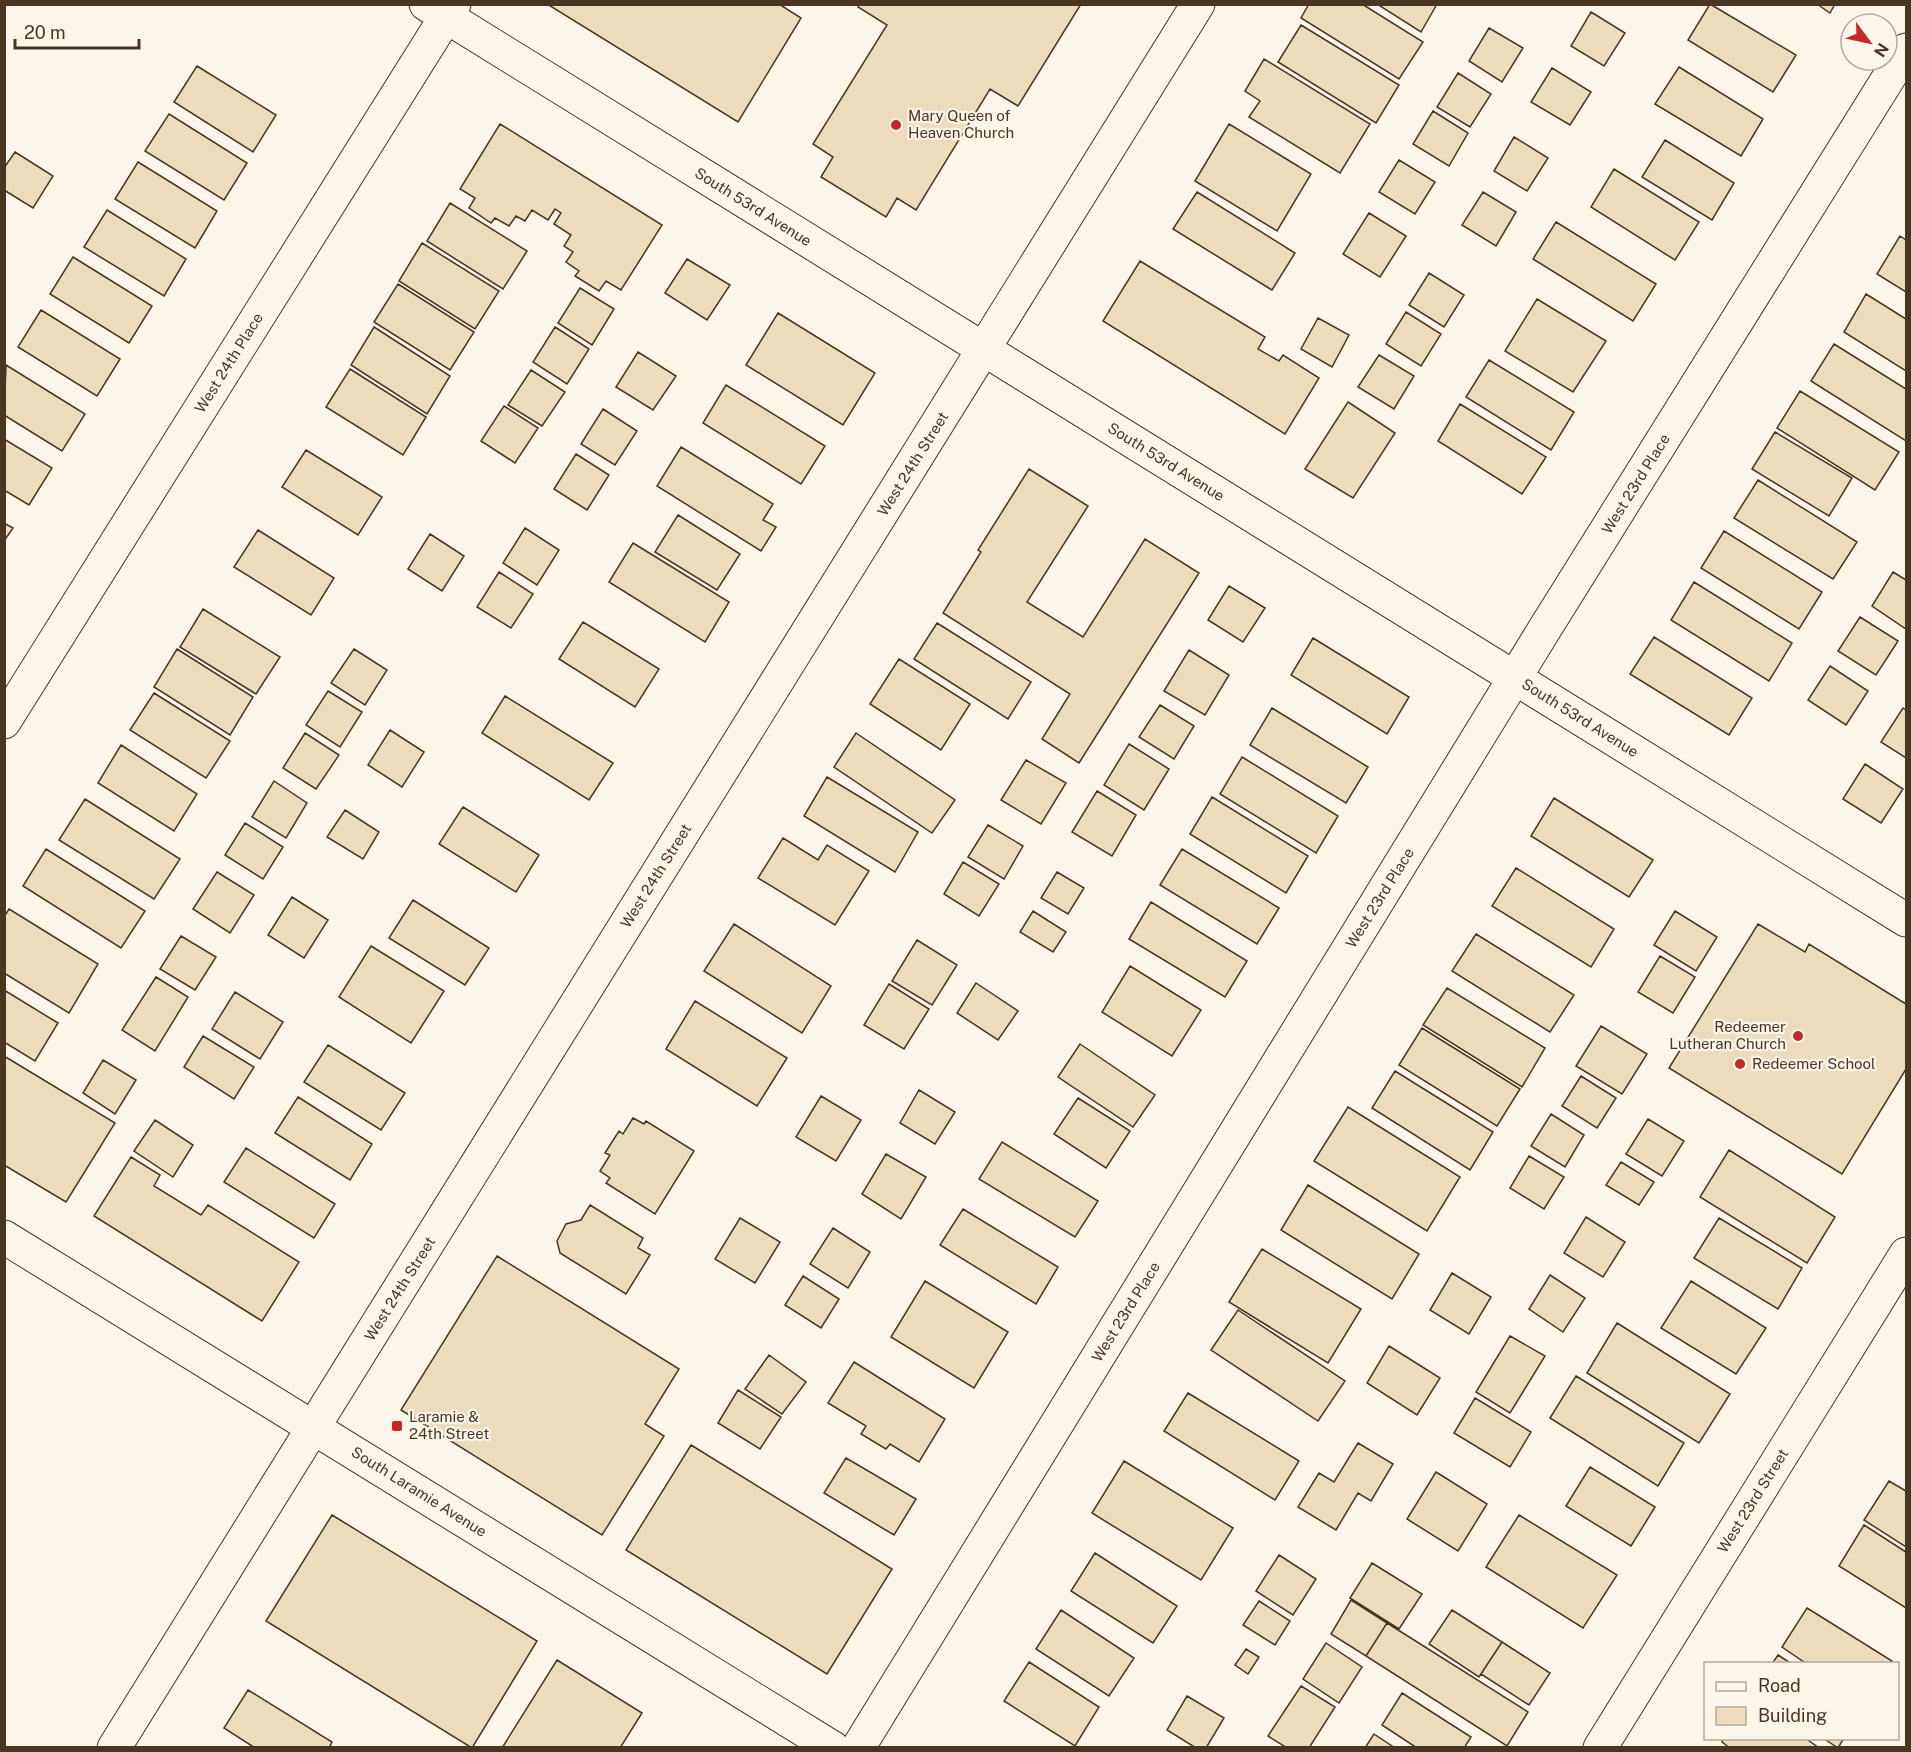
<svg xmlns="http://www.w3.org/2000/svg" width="1911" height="1752" font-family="'Public Sans',sans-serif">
	<rect width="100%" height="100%" fill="#fbf6e9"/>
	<path fill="#ecdcbc" stroke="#4a3520" stroke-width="1.5" d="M 547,4 L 779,4 L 801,18 L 738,122 Z
		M 859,4 L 1081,4 L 1018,106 L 990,89 L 916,210 L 897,198 L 886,217 L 821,177 L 833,157 L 813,144 L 887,25 L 858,7 Z
		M 1309,4 L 1362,4 L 1423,42 L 1399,79 L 1301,18 Z
		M 1377,4 L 1437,4 L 1421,32 Z
		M 1710,4 L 1796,55 L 1773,92 L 1688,40 Z
		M 1817,4 L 1835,4 L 1830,13 Z
		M 1591,12 L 1625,33 L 1604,66 L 1571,46 Z
		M 1301,25 L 1399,85 L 1376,123 L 1278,62 Z
		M 1489,28 L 1523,48 L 1502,82 L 1469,61 Z
		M 1264,59 L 1370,124 L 1340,173 L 1249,117 L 1260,101 L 1245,91 Z
		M 197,66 L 276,115 L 253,152 L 174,102 Z
		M 1679,67 L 1763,119 L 1741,156 L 1655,104 Z
		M 1552,68 L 1591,92 L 1570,125 L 1531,102 Z
		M 1458,73 L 1491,94 L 1470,127 L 1437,107 Z
		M 1433,111 L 1468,133 L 1449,166 L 1413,144 Z
		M 169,114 L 247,163 L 224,200 L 145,151 Z
		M 500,124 L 662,225 L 621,290 L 606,281 L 599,291 L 575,276 L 579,271 L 566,262 L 573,252 L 564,246 L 571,235 L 554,224 L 561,213 L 555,209 L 548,220 L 532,210 L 525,221 L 516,216 L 509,226 L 495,218 L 491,223 L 469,208 L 475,198 L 460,189 Z
		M 1229,124 L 1311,174 L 1277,231 L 1195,181 Z
		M 1514,137 L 1548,158 L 1527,191 L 1494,171 Z
		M 1665,140 L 1734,183 L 1712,220 L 1642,177 Z
		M 15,152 L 53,176 L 33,208 L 4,190 L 4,168 Z
		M 1399,160 L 1435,182 L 1415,214 L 1379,192 Z
		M 138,162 L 217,211 L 195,248 L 115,199 Z
		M 1614,169 L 1699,222 L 1675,260 L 1591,207 Z
		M 1197,192 L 1295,253 L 1272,290 L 1173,229 Z
		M 1483,192 L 1516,212 L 1496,246 L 1462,225 Z
		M 450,203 L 527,251 L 503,289 L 427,241 Z
		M 107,210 L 186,259 L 164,296 L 84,247 Z
		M 1369,213 L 1406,236 L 1380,277 L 1343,254 Z
		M 1556,222 L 1656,284 L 1633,321 L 1533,259 Z
		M 1900,236 L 1906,240 L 1906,292 L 1877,274 Z
		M 422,243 L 499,291 L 475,329 L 399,281 Z
		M 73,257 L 152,306 L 129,343 L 50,294 Z
		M 687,259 L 730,285 L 707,320 L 665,293 Z
		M 1140,261 L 1265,337 L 1258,349 L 1279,361 L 1283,355 L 1319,378 L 1285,434 L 1103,321 Z
		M 1429,273 L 1464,295 L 1444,327 L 1409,305 Z
		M 398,284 L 474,332 L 450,370 L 374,322 Z
		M 580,288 L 614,309 L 592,345 L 558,323 Z
		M 1866,294 L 1906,319 L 1906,371 L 1844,332 Z
		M 1537,299 L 1606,341 L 1573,392 L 1505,351 Z
		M 41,310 L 120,359 L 97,396 L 18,347 Z
		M 1406,312 L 1441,334 L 1421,366 L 1386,344 Z
		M 778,313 L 875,373 L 843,425 L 746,365 Z
		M 1318,318 L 1349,335 L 1332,367 L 1301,349 Z
		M 374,327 L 450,376 L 427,414 L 351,365 Z
		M 555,327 L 589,349 L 567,384 L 533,362 Z
		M 1834,344 L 1906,389 L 1906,441 L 1811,381 Z
		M 638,352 L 676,376 L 653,410 L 616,387 Z
		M 1379,355 L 1414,376 L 1394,409 L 1358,387 Z
		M 1489,360 L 1574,412 L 1551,450 L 1466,397 Z
		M 6,365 L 85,414 L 62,451 L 4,415 Z
		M 350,369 L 426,417 L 403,455 L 326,407 Z
		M 531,370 L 565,392 L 542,426 L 508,405 Z
		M 726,385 L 825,446 L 801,484 L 703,423 Z
		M 1800,391 L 1899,452 L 1875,490 L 1777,428 Z
		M 1348,402 L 1395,433 L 1353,498 L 1305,469 Z
		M 1460,404 L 1546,457 L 1522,494 L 1438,441 Z
		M 504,406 L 538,428 L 515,463 L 481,441 Z
		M 603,409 L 637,431 L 615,465 L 581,444 Z
		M 1775,432 L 1852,478 L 1829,516 L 1752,469 Z
		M 4,439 L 52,468 L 29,505 L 4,490 Z
		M 681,447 L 773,504 L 763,520 L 776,527 L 761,551 L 657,486 Z
		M 306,450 L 382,497 L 358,535 L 282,487 Z
		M 576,454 L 609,475 L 587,510 L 554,489 Z
		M 1029,469 L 1088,506 L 1027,602 L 1083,637 L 1145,539 L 1199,573 L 1079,763 L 1042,739 L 1070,694 L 943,613 L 981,552 L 978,550 Z
		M 1758,480 L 1857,542 L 1833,579 L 1734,518 Z
		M 678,515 L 740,554 L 717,590 L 655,552 Z
		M 4,523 L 13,528 L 4,541 Z
		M 525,528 L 559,550 L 537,585 L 503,563 Z
		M 258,530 L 334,578 L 311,615 L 234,567 Z
		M 1724,531 L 1822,592 L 1799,629 L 1701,568 Z
		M 430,534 L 464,556 L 442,591 L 408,569 Z
		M 633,543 L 729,602 L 705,642 L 609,582 Z
		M 499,572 L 533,594 L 511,628 L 477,607 Z
		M 1893,572 L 1906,580 L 1906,629 L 1872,606 Z
		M 1694,582 L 1792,643 L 1769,681 L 1671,620 Z
		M 1229,586 L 1265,608 L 1243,642 L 1208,620 Z
		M 203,609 L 280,657 L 256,694 L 180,647 Z
		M 1860,617 L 1898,641 L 1876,675 L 1838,651 Z
		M 583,622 L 659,669 L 635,707 L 559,659 Z
		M 937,623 L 1031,682 L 1008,719 L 914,659 Z
		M 1654,637 L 1752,698 L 1729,735 L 1630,674 Z
		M 1313,638 L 1409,697 L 1387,734 L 1291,675 Z
		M 177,649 L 253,697 L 230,735 L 154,687 Z
		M 354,649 L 387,670 L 365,705 L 331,683 Z
		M 1189,650 L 1229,675 L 1205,715 L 1164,691 Z
		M 899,659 L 970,704 L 941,750 L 870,704 Z
		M 1830,666 L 1868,691 L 1846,725 L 1808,700 Z
		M 328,691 L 362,712 L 340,747 L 306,725 Z
		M 154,693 L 230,741 L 206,778 L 130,730 Z
		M 505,696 L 613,763 L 589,800 L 482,733 Z
		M 1160,705 L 1194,726 L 1174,759 L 1139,737 Z
		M 1272,708 L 1368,767 L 1346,803 L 1250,745 Z
		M 1903,708 L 1906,710 L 1906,758 L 1881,742 Z
		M 390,730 L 424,752 L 402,787 L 368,765 Z
		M 305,733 L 339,755 L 316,789 L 283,768 Z
		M 856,733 L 955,800 L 932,833 L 834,767 Z
		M 1129,744 L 1169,769 L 1144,810 L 1104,785 Z
		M 121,745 L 197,794 L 174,831 L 98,783 Z
		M 1242,757 L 1338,816 L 1316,853 L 1220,794 Z
		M 1026,760 L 1066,783 L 1041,824 L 1001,800 Z
		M 1865,764 L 1903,789 L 1881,823 L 1843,799 Z
		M 827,777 L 918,832 L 895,872 L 804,816 Z
		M 274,781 L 307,803 L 286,838 L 252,817 Z
		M 1097,791 L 1136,815 L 1112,856 L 1072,832 Z
		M 1212,797 L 1308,856 L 1286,893 L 1190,834 Z
		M 1554,798 L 1653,860 L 1629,897 L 1531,836 Z
		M 85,799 L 180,859 L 154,899 L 59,840 Z
		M 463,807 L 539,855 L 516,892 L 439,844 Z
		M 345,810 L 379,832 L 363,859 L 327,837 Z
		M 245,823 L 283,847 L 263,879 L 225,855 Z
		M 988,825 L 1023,846 L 1004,879 L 968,857 Z
		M 783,838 L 818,860 L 827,845 L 869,871 L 835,925 L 758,878 Z
		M 46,849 L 145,911 L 121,948 L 23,886 Z
		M 1182,849 L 1279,908 L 1257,944 L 1160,885 Z
		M 963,862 L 999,884 L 979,916 L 944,894 Z
		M 1516,868 L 1614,929 L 1591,967 L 1492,906 Z
		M 217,872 L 254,895 L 230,933 L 193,909 Z
		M 1057,872 L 1084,888 L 1068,914 L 1041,898 Z
		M 292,897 L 328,920 L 304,958 L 268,935 Z
		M 413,900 L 489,948 L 465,985 L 389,938 Z
		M 1151,902 L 1247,961 L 1225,997 L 1129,939 Z
		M 9,909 L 98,964 L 69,1013 L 4,973 L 4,917 Z
		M 1033,911 L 1066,932 L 1053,952 L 1020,932 Z
		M 1675,911 L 1717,937 L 1696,971 L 1654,945 Z
		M 734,924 L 831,986 L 802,1033 L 704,971 Z
		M 1758,924 L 1805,952 L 1809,944 L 1906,1004 L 1906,1069 L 1842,1174 L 1669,1068 Z
		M 1476,934 L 1574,995 L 1550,1032 L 1452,971 Z
		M 181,936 L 216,957 L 195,990 L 160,969 Z
		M 917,940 L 957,965 L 932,1005 L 892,981 Z
		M 371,946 L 444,991 L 411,1043 L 339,997 Z
		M 1660,956 L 1695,977 L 1673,1013 L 1638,992 Z
		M 1130,966 L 1201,1010 L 1172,1056 L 1102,1012 Z
		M 156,977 L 188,997 L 155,1051 L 122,1030 Z
		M 976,983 L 1018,1011 L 998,1040 L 957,1013 Z
		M 889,984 L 929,1009 L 904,1049 L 864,1025 Z
		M 1447,988 L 1545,1048 L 1522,1087 L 1423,1025 Z
		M 4,990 L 58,1023 L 35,1061 L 4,1042 Z
		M 235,992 L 283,1022 L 260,1059 L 212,1029 Z
		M 695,1001 L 787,1058 L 757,1106 L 666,1049 Z
		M 1601,1026 L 1647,1054 L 1622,1094 L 1576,1066 Z
		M 1422,1028 L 1520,1089 L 1497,1126 L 1399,1065 Z
		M 203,1036 L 254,1067 L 234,1099 L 184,1067 Z
		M 1080,1044 L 1155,1095 L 1133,1127 L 1058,1077 Z
		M 328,1045 L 405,1093 L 381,1130 L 304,1082 Z
		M 4,1056 L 115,1123 L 66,1202 L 4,1165 Z
		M 103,1060 L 136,1080 L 115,1114 L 83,1093 Z
		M 1395,1071 L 1493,1132 L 1470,1170 L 1372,1108 Z
		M 1581,1076 L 1616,1098 L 1597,1128 L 1562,1106 Z
		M 919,1090 L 955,1112 L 935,1144 L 900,1123 Z
		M 821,1096 L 861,1120 L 836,1161 L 796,1137 Z
		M 298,1097 L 372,1144 L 350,1180 L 275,1133 Z
		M 1078,1098 L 1130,1131 L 1106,1168 L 1054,1134 Z
		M 1348,1107 L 1460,1177 L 1427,1231 L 1314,1161 Z
		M 1551,1114 L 1584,1135 L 1565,1167 L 1531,1146 Z
		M 633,1118 L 644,1124 L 646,1121 L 694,1151 L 655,1214 L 606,1183 L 610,1178 L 600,1171 L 610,1155 L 605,1153 L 619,1131 L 623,1134 Z
		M 1648,1119 L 1684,1141 L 1662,1176 L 1626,1154 Z
		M 155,1120 L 193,1145 L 173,1177 L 134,1151 Z
		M 1002,1142 L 1098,1201 L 1075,1237 L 979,1179 Z
		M 246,1148 L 335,1204 L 314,1238 L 224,1182 Z
		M 1729,1150 L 1835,1217 L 1807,1263 L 1700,1197 Z
		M 886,1154 L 926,1177 L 901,1219 L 862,1194 Z
		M 1529,1156 L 1564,1177 L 1544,1209 L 1510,1188 Z
		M 131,1157 L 160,1175 L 154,1186 L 201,1215 L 208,1205 L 299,1262 L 262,1321 L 94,1216 Z
		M 1621,1162 L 1654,1182 L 1639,1205 L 1606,1185 Z
		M 1308,1185 L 1419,1254 L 1392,1299 L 1281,1230 Z
		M 590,1205 L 643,1238 L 638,1248 L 650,1255 L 626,1294 L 560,1253 L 557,1241 L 566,1224 L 581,1220 Z
		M 963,1209 L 1058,1267 L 1036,1304 L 940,1245 Z
		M 1586,1217 L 1625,1242 L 1603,1277 L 1564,1253 Z
		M 740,1218 L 780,1242 L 755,1283 L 715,1259 Z
		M 1719,1218 L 1802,1268 L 1778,1309 L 1694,1258 Z
		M 833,1228 L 870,1252 L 848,1288 L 810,1264 Z
		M 1262,1249 L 1361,1309 L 1328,1363 L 1229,1302 Z
		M 497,1256 L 679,1369 L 645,1424 L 664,1436 L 602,1535 L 401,1410 Z
		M 1452,1273 L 1491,1297 L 1469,1334 L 1430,1310 Z
		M 1550,1275 L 1585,1298 L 1563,1332 L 1529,1309 Z
		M 803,1276 L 839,1299 L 821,1328 L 785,1305 Z
		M 925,1281 L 1008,1332 L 974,1388 L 891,1337 Z
		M 1691,1281 L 1766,1328 L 1736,1374 L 1661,1328 Z
		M 1238,1310 L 1345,1381 L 1318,1421 L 1211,1350 Z
		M 1617,1323 L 1730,1394 L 1699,1443 L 1587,1373 Z
		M 1510,1336 L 1545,1356 L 1510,1413 L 1476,1392 Z
		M 1389,1346 L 1440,1378 L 1417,1415 L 1367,1383 Z
		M 769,1355 L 806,1382 L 782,1414 L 745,1389 Z
		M 854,1362 L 945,1419 L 919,1462 L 890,1444 L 886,1449 L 861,1434 L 866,1426 L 828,1403 Z
		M 1576,1376 L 1684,1443 L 1658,1486 L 1550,1418 Z
		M 738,1390 L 781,1417 L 760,1449 L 718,1423 Z
		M 1188,1393 L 1299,1461 L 1275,1500 L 1164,1431 Z
		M 1475,1398 L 1531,1432 L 1510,1467 L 1454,1433 Z
		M 1358,1443 L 1393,1464 L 1371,1501 L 1358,1493 L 1336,1530 L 1298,1507 L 1319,1473 L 1334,1482 Z
		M 691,1445 L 892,1569 L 827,1674 L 626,1550 Z
		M 846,1458 L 916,1499 L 894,1535 L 824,1493 Z
		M 1124,1461 L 1233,1528 L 1201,1580 L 1092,1513 Z
		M 1590,1467 L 1655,1507 L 1631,1546 L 1566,1506 Z
		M 1436,1472 L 1487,1504 L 1458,1551 L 1407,1519 Z
		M 1889,1481 L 1906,1491 L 1906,1547 L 1864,1520 Z
		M 332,1515 L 537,1641 L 472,1748 L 266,1621 Z
		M 1519,1515 L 1617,1575 L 1583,1628 L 1486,1567 Z
		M 1864,1525 L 1906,1552 L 1906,1608 L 1839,1566 Z
		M 1095,1553 L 1177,1606 L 1153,1643 L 1071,1591 Z
		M 1279,1555 L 1316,1579 L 1293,1615 L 1256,1591 Z
		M 1372,1563 L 1422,1594 L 1399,1629 L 1350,1598 Z
		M 1351,1600 L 1387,1623 L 1366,1656 L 1331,1634 Z
		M 1259,1601 L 1290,1621 L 1275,1645 L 1243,1625 Z
		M 1807,1608 L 1892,1661 L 1890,1664 L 1807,1664 L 1782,1647 Z
		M 1061,1610 L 1134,1658 L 1109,1696 L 1036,1649 Z
		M 1452,1610 L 1502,1642 L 1479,1677 L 1429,1644 Z
		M 1387,1623 L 1528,1712 L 1507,1746 L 1366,1656 Z
		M 1502,1642 L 1550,1673 L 1529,1705 L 1481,1674 Z
		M 1326,1643 L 1362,1667 L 1339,1703 L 1303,1679 Z
		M 1246,1649 L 1259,1657 L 1248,1674 L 1235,1665 Z
		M 1778,1655 L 1792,1664 L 1772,1664 Z
		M 557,1660 L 642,1713 L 620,1748 L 502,1748 Z
		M 1029,1662 L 1099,1707 L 1075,1746 L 1004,1701 Z
		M 1301,1686 L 1335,1707 L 1309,1748 L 1287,1748 L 1268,1736 Z
		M 248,1690 L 332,1742 L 329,1748 L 255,1748 L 224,1728 Z
		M 1402,1693 L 1471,1737 L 1464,1748 L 1417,1748 L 1382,1725 Z
		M 1187,1696 L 1224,1718 L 1206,1748 L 1196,1748 L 1167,1730 Z
		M 1374,1734 L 1395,1748 L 1365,1748 Z
		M 1724,1738 L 1805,1738 L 1819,1748 L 1730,1748 L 1722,1742 Z
		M 1823,1738 L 1844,1738 L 1838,1748 Z"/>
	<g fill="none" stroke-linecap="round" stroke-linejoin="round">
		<defs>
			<path id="minor" d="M 426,4 L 1906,920
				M 4,722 L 454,4
				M 114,1748 L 1198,4
				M 858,1748 L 1544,630 L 1906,50
				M 1600,1748 L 1906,1254"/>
			<path id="secondary" d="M 4,1237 L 833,1748"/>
		</defs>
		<use href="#minor" stroke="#4a3520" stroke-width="35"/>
		<use href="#secondary" stroke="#4a3520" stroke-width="35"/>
		<use href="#minor" stroke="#fbf6e9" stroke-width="33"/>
		<use href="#secondary" stroke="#fbf6e9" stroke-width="33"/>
	</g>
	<g fill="#c62828" stroke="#fbf6e9" stroke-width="2">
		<circle cx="896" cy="125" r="6"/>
		<circle cx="1798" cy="1036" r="6"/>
		<circle cx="1740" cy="1064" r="6"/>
		<rect x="391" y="1420" width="12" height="12" rx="3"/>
	</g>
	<g text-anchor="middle" stroke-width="4.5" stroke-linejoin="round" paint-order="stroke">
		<g font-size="15" fill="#4a3520" stroke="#fbf6e9" text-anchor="start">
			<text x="908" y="121">Mary Queen of<tspan x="908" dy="17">Heaven Church</tspan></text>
			<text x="1786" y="1032" text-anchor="end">Redeemer<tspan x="1786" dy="17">Lutheran Church</tspan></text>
			<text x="1752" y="1069">Redeemer School</text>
			<text x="409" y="1422">Laramie &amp;<tspan x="409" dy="17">24th Street</tspan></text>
		</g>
		<g font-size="15" fill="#4a3520" stroke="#fbf6e9">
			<text transform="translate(753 207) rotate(32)" y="5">South 53rd Avenue</text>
			<text transform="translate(229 363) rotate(-58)" y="5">West 24th Place</text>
			<text transform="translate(1166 462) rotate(32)" y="5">South 53rd Avenue</text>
			<text transform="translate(913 464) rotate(-58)" y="5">West 24th Street</text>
			<text transform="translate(1636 484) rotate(-58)" y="5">West 23rd Place</text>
			<text transform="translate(1580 718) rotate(32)" y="5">South 53rd Avenue</text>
			<text transform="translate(656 876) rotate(-58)" y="5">West 24th Street</text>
			<text transform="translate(1380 898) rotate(-58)" y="5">West 23rd Place</text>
			<text transform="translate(400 1289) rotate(-58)" y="5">West 24th Street</text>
			<text transform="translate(1126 1312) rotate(-58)" y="5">West 23rd Place</text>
			<text transform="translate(419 1492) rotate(32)" y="5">South Laramie Avenue</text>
			<text transform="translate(1753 1501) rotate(-58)" y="5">West 23rd Street</text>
		</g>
	</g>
	<rect width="1911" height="1752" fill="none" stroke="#4a3520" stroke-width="12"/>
	<rect x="1704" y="1662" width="195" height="78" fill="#fbf6e9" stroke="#b4a999" stroke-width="1.5"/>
	<rect x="1716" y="1682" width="30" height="9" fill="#fbf6e9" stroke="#b4a999" stroke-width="1.5"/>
	<text x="1758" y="1692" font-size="18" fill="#4a3520">Road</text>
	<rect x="1716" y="1707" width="30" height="18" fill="#ecdcbc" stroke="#b4a999" stroke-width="1.5"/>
	<text x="1758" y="1722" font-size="18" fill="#4a3520">Building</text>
	<g transform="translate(1869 42) rotate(123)"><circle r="28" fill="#fbf6e9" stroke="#b4a999" stroke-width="1.5"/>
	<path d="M0-4.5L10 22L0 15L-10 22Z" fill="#c62828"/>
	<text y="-9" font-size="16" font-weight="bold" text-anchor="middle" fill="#4a3520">N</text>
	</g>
	<path d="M15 39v9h124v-9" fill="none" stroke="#4a3520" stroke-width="3"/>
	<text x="24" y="39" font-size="18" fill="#4a3520" stroke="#fbf6e9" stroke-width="4.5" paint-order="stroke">20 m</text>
</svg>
